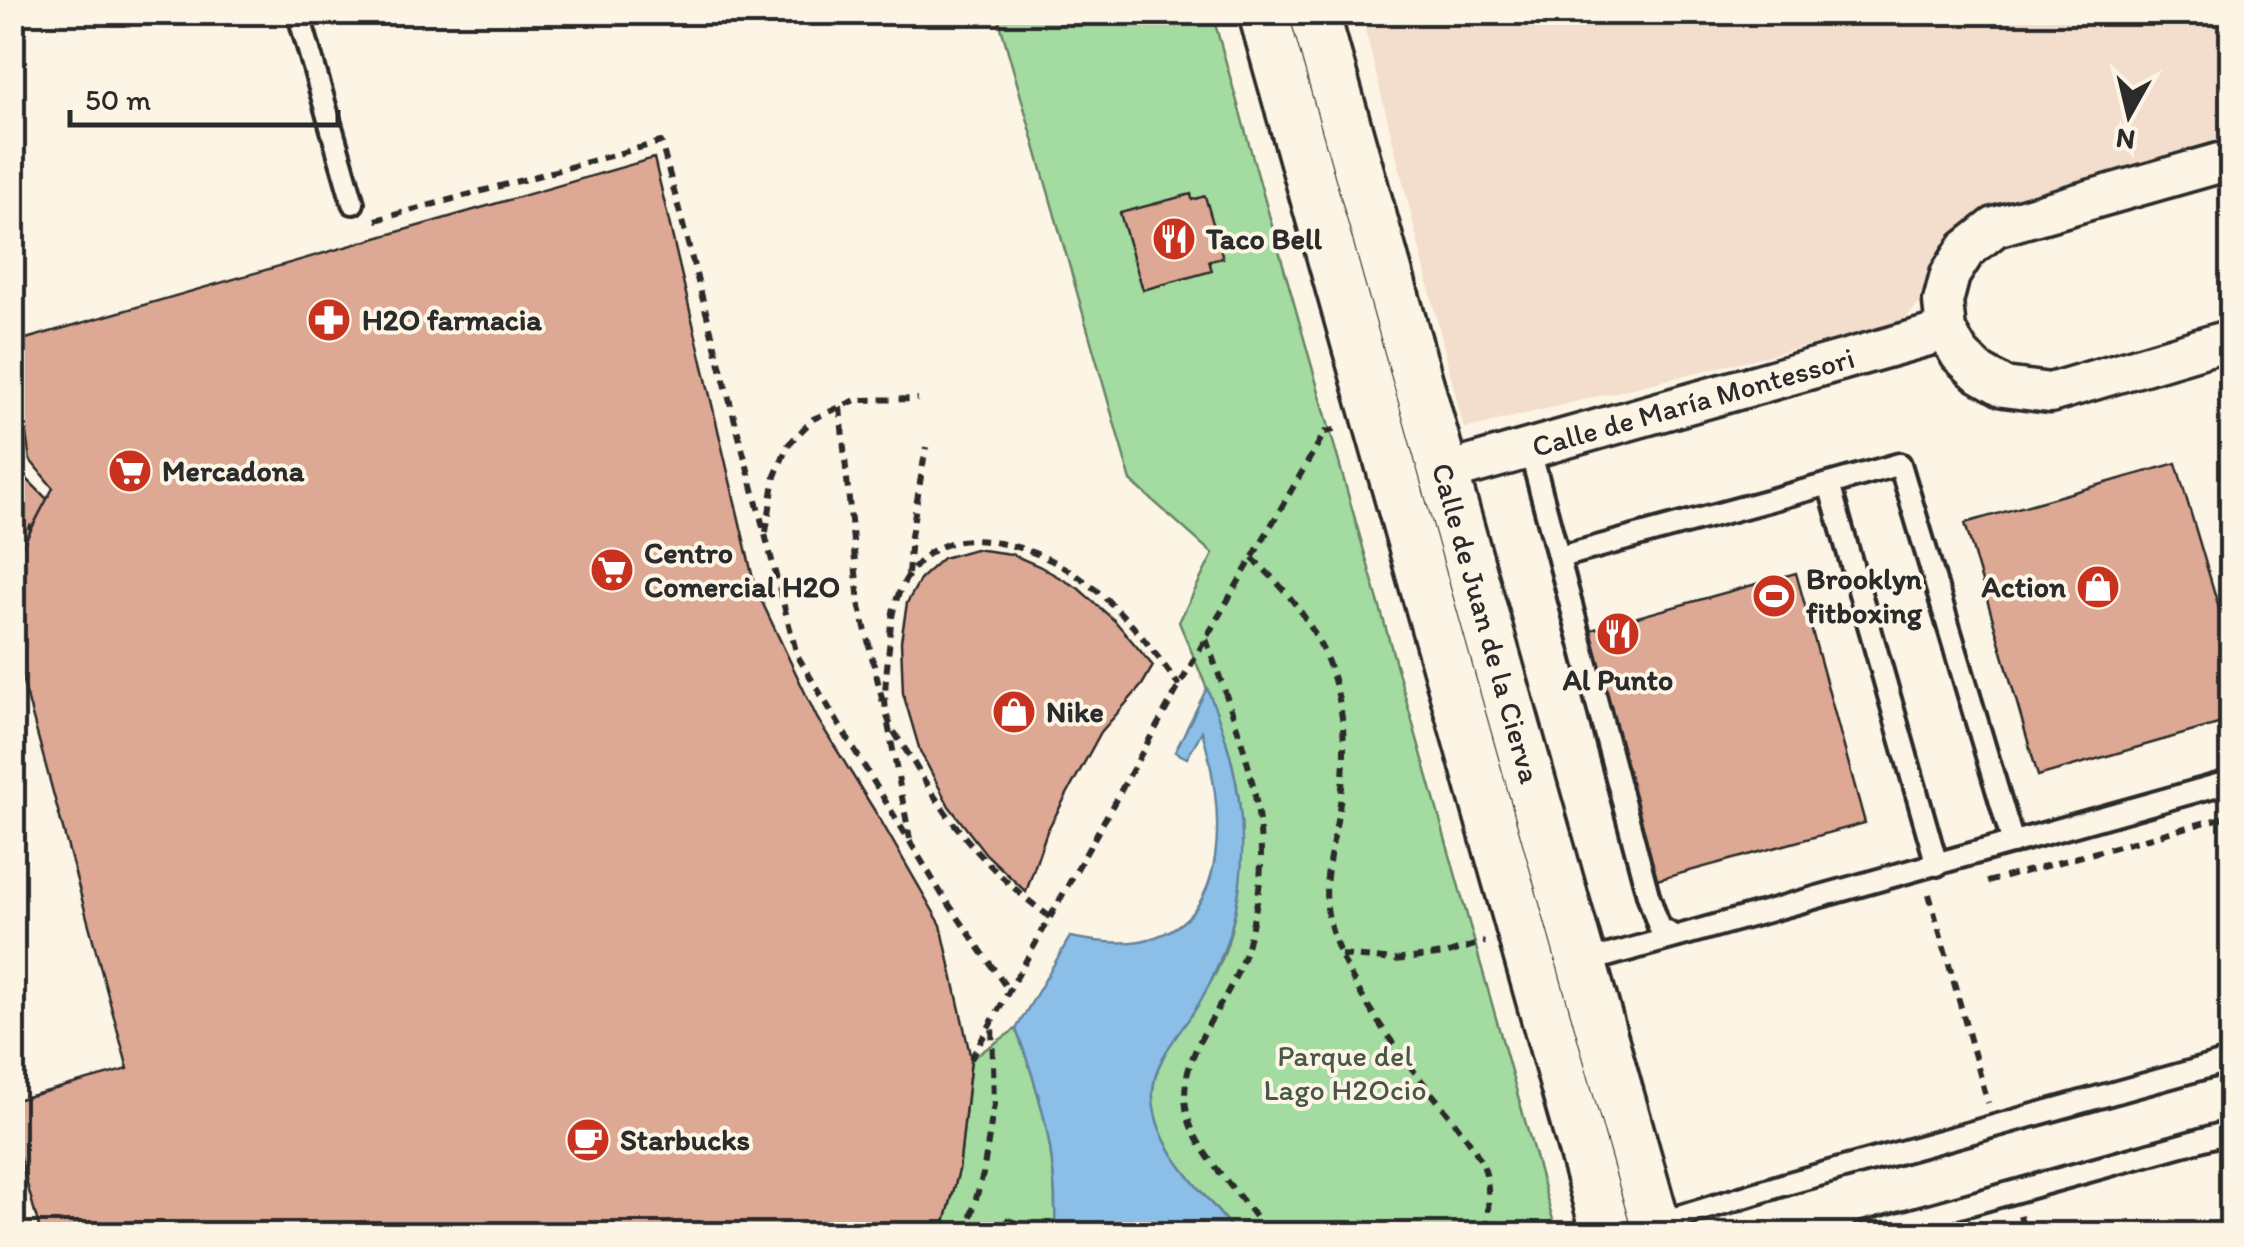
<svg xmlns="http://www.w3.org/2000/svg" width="2244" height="1247" font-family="Itim,sans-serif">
	<rect width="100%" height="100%" fill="#fcf5e5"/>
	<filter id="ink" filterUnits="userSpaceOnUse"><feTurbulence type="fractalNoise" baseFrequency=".01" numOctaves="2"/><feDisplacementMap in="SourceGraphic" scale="20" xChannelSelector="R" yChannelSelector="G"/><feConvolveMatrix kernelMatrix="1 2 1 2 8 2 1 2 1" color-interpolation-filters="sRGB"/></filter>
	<g filter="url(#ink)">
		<path fill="#f3decd" d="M 1361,13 L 2231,13 L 2231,135 L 2008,201 L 1967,225 L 1945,243 L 1921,302 L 1901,323 L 1464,429 Z"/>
		<path fill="#a3dba0" stroke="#678366" stroke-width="2.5" d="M 997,13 L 1212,13 L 1557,1234 L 1236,1234 C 1206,1192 1158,1155 1153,1101 C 1149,1059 1193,1016 1212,980 C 1227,954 1234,922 1238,893 C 1253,784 1220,720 1179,622 L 1213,554 L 1131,481 Z
			M 1016,1029 C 1043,1100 1058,1158 1055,1234 L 942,1234 L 959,1170 L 971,1059 Z"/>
		<path fill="#8bbfe8" stroke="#65849c" stroke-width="2.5" d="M 1207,688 C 1252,795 1259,901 1198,1005 C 1180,1035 1150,1061 1153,1100 C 1157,1154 1206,1193 1236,1234 L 1055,1234 C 1058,1158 1043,1100 1016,1029 L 1070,937 C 1091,941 1117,945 1140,941 C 1238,923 1222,801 1202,731 L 1187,758 L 1175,752 Z"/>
		<path fill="#dea994" stroke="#2b2b2b" stroke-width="2.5" d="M 654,158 L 755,587 L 817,718 L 881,821 L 941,925 L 971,1059 L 959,1170 L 942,1234 L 41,1234 L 12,1130 L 12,1101 L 128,1069 L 12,641 L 12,565 L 53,488 L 30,460 L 12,343 Z
			M 1191,194 L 1192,200 L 1205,196 L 1223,258 L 1209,261 L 1212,271 L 1143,290 L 1120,213 Z
			M 2176,463 L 2232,652 L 2232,720 L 2038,776 L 1965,523 Z
			M 12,464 L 47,499 L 15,561 L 12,559 Z
			M 975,549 L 1011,554 L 1039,566 L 1078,588 L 1115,621 L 1153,666 L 1142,685 L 1101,732 L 1047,831 L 1026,892 L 986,854 L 949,806 L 920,751 L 903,693 L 901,641 L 907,603 L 921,578 L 943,558 Z
			M 1796,573 L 1865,823 L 1657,880 L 1587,631 Z
			M 1007,1218 L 1051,1233 L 1051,1234 L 1002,1234 Z"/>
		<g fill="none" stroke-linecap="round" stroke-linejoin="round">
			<defs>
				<path id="service" d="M 298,12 L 353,203
					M 1530,450 L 1648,895 L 1659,927 L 1675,937 L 2232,781
					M 1560,557 L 1829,484
					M 1937,865 L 1829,484 L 1900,464 L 2013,843
					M 1581,963 L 1675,937
					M 1656,1224 L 1786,1184 L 2232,1060
					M 1863,1234 L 2232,1131"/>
				<g id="minor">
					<path d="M 2232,163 L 2219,163 L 1995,227 L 1966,250 L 1950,275 L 1943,302 L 1946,331 L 1960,355 L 1978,372 L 2004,387 L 2050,393 L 2232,339"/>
					<path id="s1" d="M 1443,473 L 1946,331"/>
				</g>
				<g id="tertiary">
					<path d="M 1263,12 L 1607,1234"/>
					<path id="s2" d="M 1314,12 L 1658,1234"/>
				</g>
			</defs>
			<use href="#service" stroke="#2b2b2b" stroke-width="28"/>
			<use href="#minor" stroke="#2b2b2b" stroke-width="45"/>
			<use href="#tertiary" stroke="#2b2b2b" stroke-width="55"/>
			<path stroke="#2b2b2b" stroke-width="6" stroke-dasharray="10 8" stroke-linecap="butt" d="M 376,220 L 661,142 L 797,655 L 941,893 L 1009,991
				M 840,407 L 859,603 L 884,707
				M 12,519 L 32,528
				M 766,532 L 775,476 L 788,445 L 813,419 L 856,400 L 918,399
				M 1252,558 C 1336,633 1358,716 1336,826 C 1329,864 1320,891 1332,931 C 1347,981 1388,1039 1421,1080 C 1438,1102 1480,1149 1486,1174 C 1490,1193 1488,1215 1486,1234
				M 908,574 L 911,536 L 926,447
				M 1206,639 C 1236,724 1275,814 1256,907 C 1252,926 1248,948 1240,966 C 1220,1017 1171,1061 1189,1121 C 1203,1163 1245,1196 1266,1234
				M 888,724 L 910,839
				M 1987,882 L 2232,815
				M 1929,894 L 1988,1103
				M 1050,917 C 990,873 948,823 911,758 C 903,746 893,732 888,719 C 881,703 889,655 890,636 C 891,605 903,574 927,555 C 949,538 973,538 999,543 C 1081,558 1133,621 1179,686
				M 1341,955 L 1395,960 L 1445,954 L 1485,942
				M 971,1059 L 1206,638 L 1325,432 L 1339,429
				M 2020,1216 L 2025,1234
				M 966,1234 L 983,1174 L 994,1104 L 992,1022"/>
			<use href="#service" stroke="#fcf5e5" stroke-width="20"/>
			<use href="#minor" stroke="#fcf5e5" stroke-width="38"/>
			<use href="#tertiary" stroke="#fcf5e5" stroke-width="48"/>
		</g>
	</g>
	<defs>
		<symbol id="restaurant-disc" viewBox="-11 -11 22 22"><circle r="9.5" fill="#c8321e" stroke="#fcf5e5"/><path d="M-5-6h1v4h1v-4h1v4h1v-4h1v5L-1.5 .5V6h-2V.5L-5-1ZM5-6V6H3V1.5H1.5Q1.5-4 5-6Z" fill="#fff"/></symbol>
		<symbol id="pharmacy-disc" viewBox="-11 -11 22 22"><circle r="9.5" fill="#c8321e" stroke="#fcf5e5"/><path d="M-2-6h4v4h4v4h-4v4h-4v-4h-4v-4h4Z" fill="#fff"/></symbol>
		<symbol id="supermarket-disc" viewBox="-11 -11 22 22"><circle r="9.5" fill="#c8321e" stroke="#fcf5e5"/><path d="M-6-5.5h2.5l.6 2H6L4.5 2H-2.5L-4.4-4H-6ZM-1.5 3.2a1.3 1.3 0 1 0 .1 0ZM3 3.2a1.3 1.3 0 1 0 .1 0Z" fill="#fff"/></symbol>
		<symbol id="shop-disc" viewBox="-11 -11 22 22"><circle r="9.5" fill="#c8321e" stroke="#fcf5e5"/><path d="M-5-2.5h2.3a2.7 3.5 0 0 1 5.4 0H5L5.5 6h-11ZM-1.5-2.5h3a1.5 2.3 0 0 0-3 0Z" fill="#fff"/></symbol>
		<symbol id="stadium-disc" viewBox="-11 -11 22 22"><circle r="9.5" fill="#c8321e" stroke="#fcf5e5"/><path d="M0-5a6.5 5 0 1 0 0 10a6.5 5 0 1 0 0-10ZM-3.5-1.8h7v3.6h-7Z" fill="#fff"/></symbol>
		<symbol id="cafe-disc" viewBox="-11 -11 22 22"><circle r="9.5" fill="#c8321e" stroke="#fcf5e5"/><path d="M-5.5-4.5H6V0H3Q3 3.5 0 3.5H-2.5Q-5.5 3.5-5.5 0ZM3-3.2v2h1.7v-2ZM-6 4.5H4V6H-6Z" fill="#fff"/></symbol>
	</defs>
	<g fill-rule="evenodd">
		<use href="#restaurant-disc" x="1149" y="214" width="50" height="50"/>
		<use href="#pharmacy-disc" x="304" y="295" width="50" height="50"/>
		<use href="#supermarket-disc" x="105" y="446" width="50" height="50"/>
		<use href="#supermarket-disc" x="587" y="545" width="50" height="50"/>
		<use href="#shop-disc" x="2073" y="562" width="50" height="50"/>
		<use href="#stadium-disc" x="1749" y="571" width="50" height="50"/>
		<use href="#restaurant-disc" x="1593" y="609" width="50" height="50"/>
		<use href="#shop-disc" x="989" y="687" width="50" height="50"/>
		<use href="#cafe-disc" x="563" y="1115" width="50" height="50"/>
	</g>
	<g text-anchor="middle" stroke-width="8" stroke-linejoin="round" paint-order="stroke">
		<g font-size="30" font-weight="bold" fill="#2b2b2b" stroke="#fcf5e5" text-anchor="start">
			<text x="1206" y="249">Taco Bell</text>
			<text x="362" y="330">H2O farmacia</text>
			<text x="162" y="481">Mercadona</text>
			<text x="644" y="563">Centro<tspan x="644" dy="34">Comercial H2O</tspan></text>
			<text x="1806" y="589">Brooklyn<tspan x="1806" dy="34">fitboxing</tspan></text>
			<text x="2066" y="597" text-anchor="end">Action</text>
			<text x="1618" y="690" text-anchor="middle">Al Punto</text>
			<text x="1046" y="722">Nike</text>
			<text x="620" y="1150">Starbucks</text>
		</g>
		<g font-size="30" fill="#2b2b2b" stroke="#fcf5e5">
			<text dy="10" stroke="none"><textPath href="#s1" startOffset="260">Calle de María Montessori</textPath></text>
			<text dy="10" stroke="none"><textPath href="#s2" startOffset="635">Calle de Juan de la Cierva</textPath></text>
		</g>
		<g font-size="30" fill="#495748" stroke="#fcf5e5">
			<text x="1345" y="1066">Parque del<tspan x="1345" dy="34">Lago H2Ocio</tspan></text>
		</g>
	</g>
	<rect width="2244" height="1247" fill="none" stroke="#fcf5e5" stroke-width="50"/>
	<rect x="25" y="25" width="2194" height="1197" fill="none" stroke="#2b2b2b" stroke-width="4" filter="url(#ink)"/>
	<g transform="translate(2129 115) rotate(188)" stroke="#fcf5e5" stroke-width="8" paint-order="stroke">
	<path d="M0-8L18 38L0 25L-18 38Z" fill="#2b2b2b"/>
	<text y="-15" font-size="28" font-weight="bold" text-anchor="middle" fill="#2b2b2b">N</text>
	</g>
	<path d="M70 110v15h268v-15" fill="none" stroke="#2b2b2b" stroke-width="5"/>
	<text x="85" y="110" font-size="30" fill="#2b2b2b" stroke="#fcf5e5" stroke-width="8" paint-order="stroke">50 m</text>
</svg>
